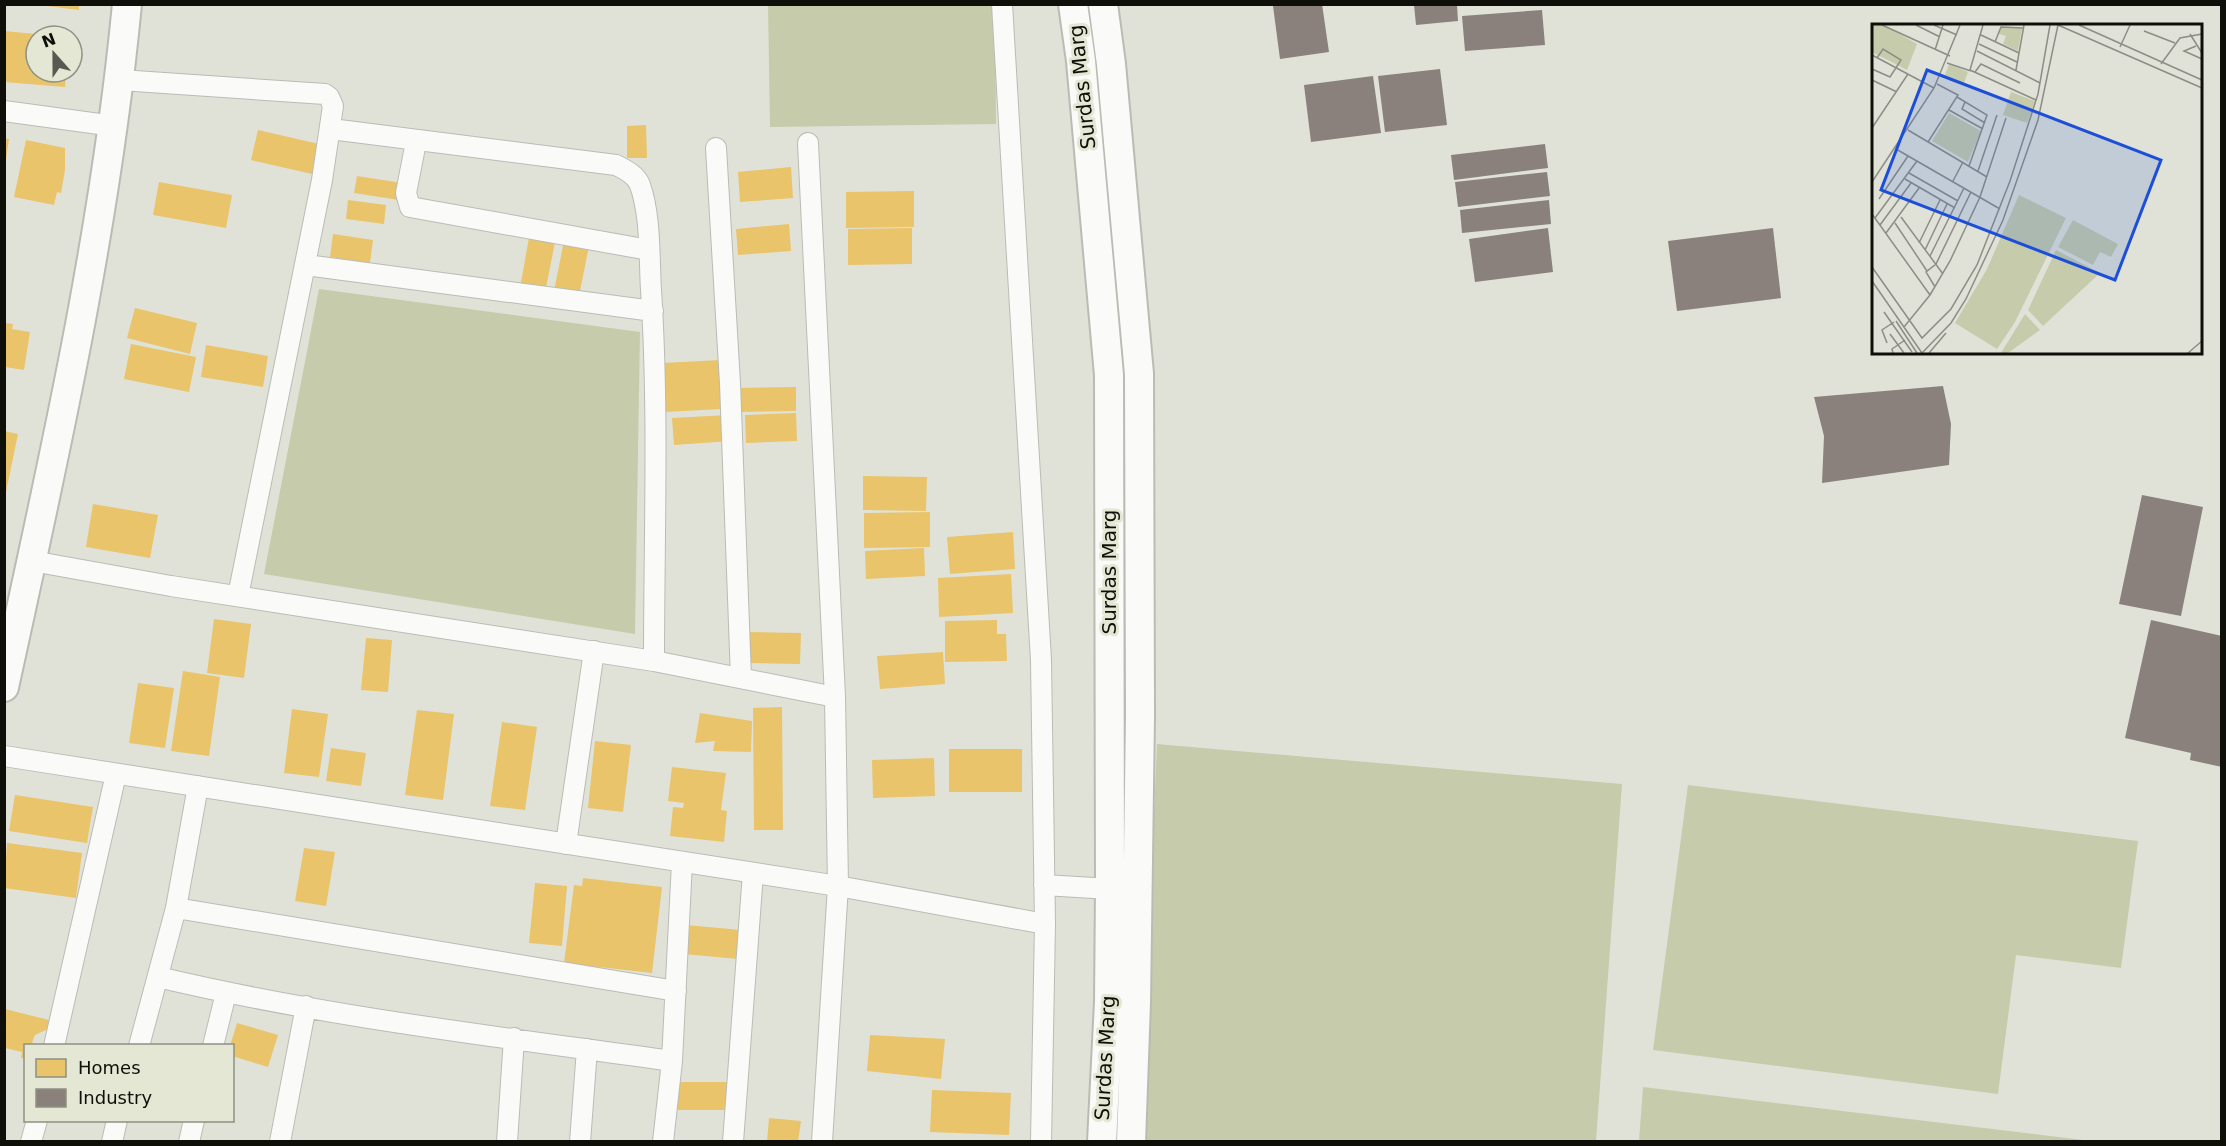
<svg xmlns="http://www.w3.org/2000/svg" width="2226" height="1146" font-family="'DejaVu Sans',sans-serif">
	<rect width="100%" height="100%" fill="#e0e2d8"/>
	<path fill="#c6ccab" d="M 768,5 L 995,5 L 996,124 L 770,127 Z
		M 319,289 L 640,332 L 635,634 L 264,574 Z
		M 1157,744 L 1622,784 L 1596,1141 L 1140,1142 Z
		M 1688,785 L 2138,841 L 2121,968 L 2016,955 L 1998,1094 L 1653,1050 Z
		M 1643,1087 L 2083,1140 L 1639,1141 Z"/>
	<path fill="#e9c46a" d="M 32,4 L 79,4 L 79,10 Z
		M 4,31 L 36,34 L 36,72 L 66,72 L 65,87 L 4,82 Z
		M 646,125 L 647,158 L 627,158 L 627,126 Z
		M 258,130 L 319,144 L 312,174 L 251,160 Z
		M 4,138 L 9,139 L 6,160 L 4,160 Z
		M 26,140 L 65,148 L 65,170 L 61,193 L 57,192 L 54,205 L 14,197 Z
		M 791,167 L 793,198 L 740,202 L 738,172 Z
		M 357,176 L 402,183 L 399,200 L 354,193 Z
		M 159,182 L 232,195 L 226,228 L 153,215 Z
		M 914,191 L 914,227 L 846,228 L 846,192 Z
		M 348,200 L 386,205 L 384,224 L 346,219 Z
		M 789,224 L 791,251 L 738,255 L 736,229 Z
		M 912,228 L 912,264 L 848,265 L 848,229 Z
		M 530,232 L 556,237 L 545,293 L 520,288 Z
		M 333,234 L 373,240 L 370,263 L 330,257 Z
		M 564,241 L 589,246 L 578,301 L 553,296 Z
		M 135,308 L 197,323 L 190,354 L 127,338 Z
		M 5,323 L 13,324 L 12,329 L 30,332 L 24,370 L 5,367 Z
		M 131,344 L 196,357 L 189,392 L 124,379 Z
		M 206,345 L 268,356 L 263,387 L 201,377 Z
		M 720,360 L 722,409 L 665,412 L 663,363 Z
		M 796,387 L 796,411 L 738,412 L 738,388 Z
		M 796,413 L 797,441 L 746,443 L 745,415 Z
		M 728,415 L 730,441 L 674,445 L 672,418 Z
		M 4,431 L 18,434 L 6,492 L 4,492 Z
		M 863,476 L 927,477 L 926,511 L 863,510 Z
		M 93,504 L 158,515 L 150,558 L 86,547 Z
		M 930,512 L 930,547 L 864,548 L 864,513 Z
		M 1013,532 L 1015,569 L 950,574 L 947,537 Z
		M 924,548 L 925,576 L 866,579 L 865,551 Z
		M 1011,574 L 1013,613 L 939,617 L 938,578 Z
		M 214,619 L 251,624 L 244,678 L 207,673 Z
		M 997,620 L 997,634 L 1006,634 L 1007,661 L 945,662 L 945,621 Z
		M 749,632 L 801,633 L 800,664 L 747,663 Z
		M 366,638 L 392,640 L 388,692 L 361,690 Z
		M 943,652 L 945,684 L 880,689 L 877,656 Z
		M 183,671 L 220,677 L 209,756 L 171,751 Z
		M 138,683 L 174,688 L 165,748 L 129,743 Z
		M 782,707 L 783,830 L 754,830 L 753,708 Z
		M 292,709 L 328,714 L 319,777 L 284,773 Z
		M 417,710 L 454,714 L 443,800 L 405,795 Z
		M 700,713 L 752,721 L 751,752 L 713,751 L 715,741 L 695,743 Z
		M 502,722 L 537,727 L 525,810 L 490,806 Z
		M 595,741 L 631,745 L 623,812 L 588,808 Z
		M 331,748 L 366,753 L 361,786 L 326,781 Z
		M 949,749 L 1022,749 L 1022,792 L 949,792 Z
		M 934,758 L 935,796 L 873,798 L 872,760 Z
		M 672,767 L 726,773 L 721,810 L 727,811 L 724,842 L 670,836 L 673,807 L 683,808 L 684,803 L 668,801 Z
		M 15,795 L 93,807 L 87,843 L 9,831 Z
		M 7,843 L 82,853 L 76,898 L 4,888 Z
		M 304,848 L 335,852 L 326,906 L 295,901 Z
		M 583,878 L 662,887 L 652,973 L 564,963 L 574,885 L 582,886 Z
		M 535,883 L 567,886 L 562,946 L 529,943 Z
		M 686,925 L 741,930 L 738,959 L 684,954 Z
		M 5,1009 L 49,1020 L 48,1029 L 35,1035 L 32,1043 L 38,1046 L 26,1046 L 26,1059 L 21,1058 L 22,1052 L 5,1048 Z
		M 237,1023 L 278,1035 L 268,1067 L 232,1056 L 230,1046 Z
		M 870,1035 L 945,1039 L 941,1079 L 867,1071 Z
		M 678,1082 L 731,1082 L 731,1110 L 678,1110 Z
		M 932,1090 L 1011,1093 L 1009,1135 L 930,1132 Z
		M 769,1118 L 801,1121 L 798,1142 L 767,1142 Z"/>
	<path fill="#8a817c" d="M 1283,4 L 1322,4 L 1329,52 L 1280,59 L 1273,6 Z
		M 1414,5 L 1457,5 L 1458,21 L 1416,25 Z
		M 1542,10 L 1545,45 L 1465,51 L 1462,16 Z
		M 1440,69 L 1447,125 L 1385,132 L 1378,76 Z
		M 1373,76 L 1381,133 L 1311,142 L 1304,85 Z
		M 1545,144 L 1548,168 L 1454,180 L 1451,155 Z
		M 1547,172 L 1550,196 L 1458,207 L 1455,182 Z
		M 1549,200 L 1551,224 L 1462,233 L 1460,210 Z
		M 1548,228 L 1553,272 L 1475,282 L 1469,239 Z
		M 1773,228 L 1781,298 L 1677,311 L 1668,241 Z
		M 1943,386 L 1951,424 L 1949,465 L 1822,483 L 1824,436 L 1814,397 Z
		M 2142,495 L 2203,507 L 2181,616 L 2119,604 Z
		M 2151,620 L 2222,636 L 2222,767 L 2190,760 L 2191,753 L 2125,738 Z"/>
	<g fill="none" stroke-linecap="round" stroke-linejoin="round">
		<defs>
			<path id="street" d="M 1002,4 L 1041,660 L 1045,924 L 1041,1142
				M 120,80 L 325,94 L 329,97 L 333,106 L 322,180 L 238,596
				M 4,111 L 114,126
				M 331,129 L 616,165 C 626,170 636,175 640,185 C 651,217 649,256 651,290 C 659,413 654,537 654,661
				M 416,142 L 406,193 L 410,207 L 649,250
				M 808,143 L 835,697 L 838,886 L 822,1142
				M 716,148 L 730,383 L 741,678
				M 306,265 L 653,311
				M 32,561 L 171,586 L 654,661 L 835,697
				M 4,756 L 838,886 L 1045,924
				M 566,844 L 594,651
				M 1044,885 L 1110,889
				M 176,908 L 676,991
				M 158,977 C 326,1017 501,1037 672,1061
				M 54,1046 L 116,774
				M 139,1046 L 176,908 L 198,786
				M 213,1046 L 226,993
				M 31,1142 L 37,1120
				M 112,1142 L 117,1120
				M 189,1142 L 194,1120
				M 280,1142 L 306,1006
				M 507,1142 L 514,1038
				M 580,1142 L 587,1049
				M 663,1142 L 672,1061 L 682,862
				M 733,1142 L 753,873"/>
			<path id="secondary" d="M 1073,4 L 1081,61 L 1109,375 L 1110,889 L 1109,1002 L 1102,1142
				M 1103,4 L 1111,64 L 1139,374 L 1140,716 L 1136,1003 L 1131,1142
				M 4,687 C 53,462 105,235 127,4"/>
		</defs>
		<use href="#street" stroke="#babcb4" stroke-width="22"/>
		<use href="#secondary" stroke="#babcb4" stroke-width="32"/>
		<use href="#street" stroke="#fafbf9" stroke-width="20"/>
		<use href="#secondary" stroke="#fafbf9" stroke-width="28"/>
	</g>
	<g text-anchor="middle" stroke-width="6" stroke-linejoin="round" paint-order="stroke">
		<g font-size="20" fill="#0e0f09" stroke="#e3e7d3">
			<text transform="translate(1082 87) rotate(-96)" y="7">Surdas Marg</text>
			<text transform="translate(1109 572) rotate(-90)" y="7">Surdas Marg</text>
			<text transform="translate(1105 1058) rotate(-87)" y="7">Surdas Marg</text>
		</g>
	</g>
	<g transform="translate(1872 24)">
		<rect width="330" height="330" fill="#e0e2d8"/>
		<path d="M 0,1 L 12,1 L 45,20 L 35,46 L 0,28 ZM 129,4 L 150,4 L 146,27 L 131,20 L 134,12 L 127,10 ZM 77,40 L 96,48 L 92,59 L 73,51 ZM 139,68 L 163,77 L 155,99 L 131,91 ZM 77,89 L 109,107 L 96,138 L 60,117 ZM 147,171 L 194,194 L 143,298 L 125,325 L 83,299 L 115,245 ZM 201,196 L 246,220 L 239,233 L 228,228 L 221,241 L 186,223 ZM 184,226 L 228,249 L 171,302 L 156,286 ZM 153,290 L 168,306 L 136,329 L 129,329 Z" fill="#c6ccab"/>
		<path fill="none" stroke="#8c8e85" stroke-width="1.5" d="M 10,1 L 78,32M 44,1 L 68,13M 62,1 L 85,11M 111,1 L 98,46 L 164,76M 186,1 L 330,64M 207,1 L 330,56M 272,7 L 303,19M 318,10 L 330,29M 109,11 L 147,29M 123,18 L 129,3 L 151,4M 107,20 L 145,38M 324,22 L 312,27 L 330,35M 248,23 L 258,1M 63,26 L 71,1M 105,27 L 168,59M 0,31 L 62,64M 75,39 L 99,47M 289,40 L 308,14 L 330,10M 0,45 L 18,53 L 29,36 L 11,25 L 5,34M 144,46 L 152,1M 103,48 L 109,40 L 148,59M 0,56 L 25,68M 85,73 L 115,91 L 97,142M 93,78 L 90,85 L 113,99M 77,86 L 111,105M 0,104 L 36,50M 36,106 L 115,153M 56,118 L 86,71 L 65,60M 24,125 L 128,185M 106,147 L 125,91M 37,149 L 86,177M 33,155 L 83,184M 81,157 L 91,138M 0,158 L 62,64 L 88,1M 7,175 L 36,132M 0,190 L 58,271M 29,193 L 71,250M 3,194 L 45,137M 23,199 L 55,247M 8,201 L 39,159M 14,209 L 47,164M 47,219 L 68,176M 53,226 L 75,180M 58,232 L 92,164M 0,243 L 50,314 L 79,285 L 105,241 L 138,157 L 166,70 L 178,1M 0,257 L 50,329M 63,263 L 54,248 L 64,240 L 99,168M 12,288 L 40,328M 24,297 L 45,329M 32,303 L 58,271 L 78,237 L 108,173 L 134,94M 18,310 L 32,329M 15,319 L 10,306 L 22,298M 21,329 L 20,325 L 33,316M 50,329 L 79,299 L 94,275 L 131,196 L 166,96 L 186,1M 57,329 L 74,309M 316,329 L 330,317"/>
		<path fill="#1d4ed8" fill-opacity="0.15" stroke="#1d4ed8" stroke-width="3" d="M 55,46 L 289,136 L 243,256 L 9,166 Z"/>
		<rect width="330" height="330" fill="none" stroke="#0e0f09" stroke-width="3"/>
	</g>
	<rect width="2226" height="1146" fill="none" stroke="#0e0f09" stroke-width="12"/>
	<rect x="24" y="1044" width="210" height="78" fill="#e3e7d3" stroke="#8e9182" stroke-width="1.5"/>
	<rect x="36" y="1059" width="30" height="18" fill="#e9c46a" stroke="#8e9182" stroke-width="1.5"/>
	<text x="78" y="1074" font-size="18" fill="#0e0f09">Homes</text>
	<rect x="36" y="1089" width="30" height="18" fill="#8a817c" stroke="#8e9182" stroke-width="1.5"/>
	<text x="78" y="1104" font-size="18" fill="#0e0f09">Industry</text>
	<g transform="translate(54 54) rotate(339)"><circle r="28" fill="#e3e7d3" stroke="#8e9182" stroke-width="1.5"/>
	<path d="M0-4.5L10 22L0 15L-10 22Z" fill="#585951"/>
	<text y="-9" font-size="16" font-weight="bold" text-anchor="middle" fill="#0e0f09">N</text>
	</g>
</svg>
